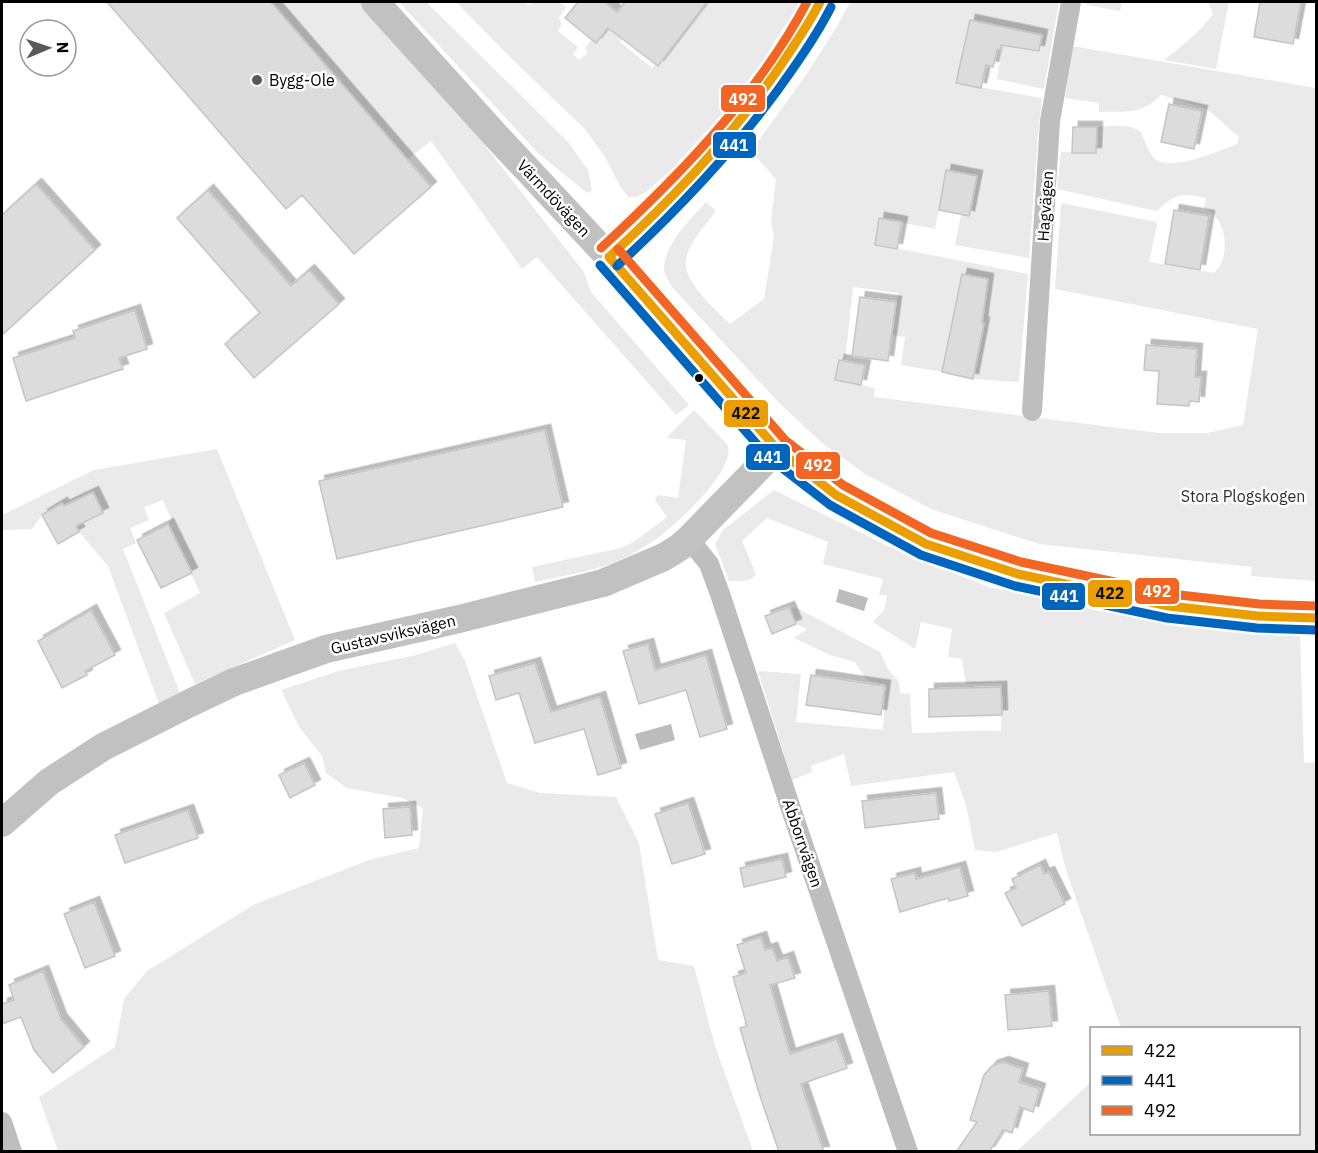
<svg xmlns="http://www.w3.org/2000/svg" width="1318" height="1153" font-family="'IBM Plex Sans',sans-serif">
	<defs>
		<filter id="shadow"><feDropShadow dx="5.5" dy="-5.5" stdDeviation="0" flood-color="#0004"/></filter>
	</defs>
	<rect width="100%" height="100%" fill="#fff"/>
	<path fill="#eaeaea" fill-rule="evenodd" d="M 271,2 L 360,2 L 475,133 L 584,272 L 591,292 L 689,405 L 676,415 L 537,257 L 522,269 L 431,141 L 408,159 Z
		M 399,2 L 426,2 L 568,142 L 588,170 L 592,190 L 587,193 L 538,153 Z
		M 456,2 L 523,2 L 528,5 L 531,2 L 559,2 L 566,7 L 559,18 L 562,24 L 558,31 L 578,47 L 573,54 L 580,60 L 588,52 L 585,48 L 608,19 L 626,32 L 620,42 L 652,68 L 655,64 L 658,66 L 669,15 L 652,2 L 670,2 L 682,11 L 700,11 L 707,2 L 800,2 L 758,68 L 722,114 L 670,171 L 646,192 L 636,197 L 628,197 L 620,186 L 605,157 L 585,129 L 510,57 Z
		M 850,2 L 1059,2 L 1044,89 L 997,79 L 1006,27 L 971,20 L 955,83 L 1042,98 L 1038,134 L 1029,258 L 955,245 L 961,215 L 969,216 L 977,176 L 947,170 L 935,229 L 879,218 L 875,244 L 1028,274 L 1019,382 L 973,379 L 984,323 L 954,317 L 942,372 L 901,365 L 905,337 L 892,335 L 898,293 L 853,287 L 845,361 L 836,379 L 875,388 L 874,397 L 1159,433 L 1207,433 L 1243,425 L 1258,329 L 1055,289 L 1061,203 L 1156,222 L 1157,225 L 1149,262 L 1214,273 C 1232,256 1227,218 1204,208 L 1206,198 C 1181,193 1176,192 1157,211 L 1057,189 L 1061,152 L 1096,153 L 1097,127 C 1112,126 1126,124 1139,130 C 1145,138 1147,152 1155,159 C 1172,172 1219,151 1237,144 L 1239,137 L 1207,109 L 1161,95 C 1142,115 1125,111 1099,112 L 1099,103 L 1065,98 L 1072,46 L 1316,88 L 1316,581 L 1251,576 L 1252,567 L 1039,544 L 931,509 L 865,474 L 821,442 L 779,403 L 672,287 C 670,282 664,275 664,270 C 664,244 690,220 706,202 L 716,211 C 706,225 689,242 686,259 C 682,282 715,308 730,324 L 764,299 L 774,237 L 771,221 L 776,179 L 751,151 L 806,75 L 836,28 Z
		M 1084,2 L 1122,2 L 1120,11 L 1087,5 Z
		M 1208,2 L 1229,2 L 1216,69 L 1164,60 C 1181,47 1201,31 1213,14 Z
		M 694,410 L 727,444 C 739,468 675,526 656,539 C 643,548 630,556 615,562 C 590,572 561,576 535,582 L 532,567 L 621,548 L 635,541 L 667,517 L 655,500 L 658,495 L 678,498 L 686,440 L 666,438 Z
		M 217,449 L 295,640 L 195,684 L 164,613 L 200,593 L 168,524 L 171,519 L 163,500 L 144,507 L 149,520 L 130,528 L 136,543 L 123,549 L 180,693 L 159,704 L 108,566 L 79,532 L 62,504 L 42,515 L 32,529 L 2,530 L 2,515 L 94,470 ZM 93,492 L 103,513 L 87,521 L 78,500 Z
		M 774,490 L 904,554 L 992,588 L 1148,617 L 1300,633 L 1304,763 L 1316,762 L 1316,1151 L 1017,1151 L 1091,1082 L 1092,1134 L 1298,1134 L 1298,1028 L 1121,1028 L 1066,870 L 1057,833 L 996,852 L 975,850 L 966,805 L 954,772 L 851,786 L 844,754 L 811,766 L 812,772 L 792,780 L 758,671 L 801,674 L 796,722 L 883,730 L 886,685 L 867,680 L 855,662 L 830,655 L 794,638 L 807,629 L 796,624 L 790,610 L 795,607 L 880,652 L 888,669 L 899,682 L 900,693 L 910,694 L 912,733 C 941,733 971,729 1001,731 L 1002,683 L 966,684 L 962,659 L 948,657 L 952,629 L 921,622 L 915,649 L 873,622 L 884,610 L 887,595 L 879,595 L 883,579 L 823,564 L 828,542 L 767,518 L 742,541 L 756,574 C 750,583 739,581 729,581 L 715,544 L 723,530 Z
		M 455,643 L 465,661 L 507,783 L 540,793 L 616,797 L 639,843 L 658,960 L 694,966 L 715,1046 L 753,1151 L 58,1151 L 39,1097 L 115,1047 L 124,999 L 147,971 L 253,905 L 369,860 L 419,848 L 423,808 L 402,798 L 347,788 L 326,773 L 322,756 L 299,727 L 281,690 L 338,671 L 416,655 Z"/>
	<path fill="#bcbcbc" d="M 839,589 L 868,598 L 864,611 L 836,602 Z
		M 671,724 L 675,740 L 640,750 L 635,734 Z"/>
	<path fill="#dcdcdc" stroke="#c5c5c5" stroke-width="1.5" filter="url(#shadow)" d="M 107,2 L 271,2 L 431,187 L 354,254 L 302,195 L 286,209 Z
		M 578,2 L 604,2 L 617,12 L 625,2 L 707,2 L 658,66 L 608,28 L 596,43 L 565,18 Z
		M 1260,2 L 1301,2 L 1293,44 L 1254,37 Z
		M 970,20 L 1042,35 L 1039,51 L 1001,45 L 1000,50 L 997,50 L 993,67 L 986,65 L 981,88 L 956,83 Z
		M 1169,104 L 1202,111 L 1194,149 L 1161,142 Z
		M 1073,127 L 1097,127 L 1096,153 L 1072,153 Z
		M 946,170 L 977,176 L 969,216 L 939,210 Z
		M 36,184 L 95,250 L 2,335 L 2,215 Z
		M 208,190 L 291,286 L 309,270 L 339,304 L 254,378 L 225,344 L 260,313 L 177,218 Z
		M 1174,210 L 1209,216 L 1200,270 L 1165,264 Z
		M 879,218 L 902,222 L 897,249 L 875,245 Z
		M 962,274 L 988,279 L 982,323 L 984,323 L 973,379 L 942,372 Z
		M 860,297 L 896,302 L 888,361 L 852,356 Z
		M 135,310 L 147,349 L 119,358 L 123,369 L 26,401 L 13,358 L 75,338 L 73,331 Z
		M 1146,345 L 1197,349 L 1195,377 L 1201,377 L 1199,402 L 1190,401 L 1189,406 L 1157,404 L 1159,371 L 1144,370 Z
		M 839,360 L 865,365 L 861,385 L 835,380 Z
		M 545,430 L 563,507 L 337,559 L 319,481 Z
		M 93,492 L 103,513 L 76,526 L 79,532 L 58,544 L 42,515 L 62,503 L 64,506 Z
		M 168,524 L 192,573 L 161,588 L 137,540 Z
		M 789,607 L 796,624 L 772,634 L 765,616 Z
		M 91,610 L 115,655 L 85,671 L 87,675 L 62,688 L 38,641 Z
		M 648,644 L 655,670 L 706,655 L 727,729 L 700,737 L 686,690 L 639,704 L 623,651 Z
		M 535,663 L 551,712 L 600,697 L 621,768 L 598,775 L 584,729 L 535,743 L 519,693 L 496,700 L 489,676 Z
		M 811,675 L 885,686 L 881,715 L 806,705 Z
		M 1001,687 L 1002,715 L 929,717 L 929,689 Z
		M 304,763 L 315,785 L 290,798 L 279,775 Z
		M 936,793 L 939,819 L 865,828 L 862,801 Z
		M 688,803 L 705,854 L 672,864 L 655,814 Z
		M 410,807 L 412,835 L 385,838 L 383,809 Z
		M 188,810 L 198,838 L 125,863 L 115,835 Z
		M 782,859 L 786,877 L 744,887 L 740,868 Z
		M 1040,865 L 1044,874 L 1049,872 L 1065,904 L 1022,926 L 1005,893 L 1016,888 L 1012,879 Z
		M 960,867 L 968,896 L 949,901 L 948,898 L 900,912 L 891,879 L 915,873 L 916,879 Z
		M 94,902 L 115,956 L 85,968 L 64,914 Z
		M 761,937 L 765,950 L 772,948 L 777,961 L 788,957 L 795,978 L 770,985 L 790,1054 L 837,1039 L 847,1068 L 801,1084 L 824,1152 L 779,1152 L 759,1093 L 740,1028 L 747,1026 L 733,977 L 746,973 L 737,945 Z
		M 43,971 L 61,1019 L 84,1047 L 53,1073 L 34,1050 L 21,1017 L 2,1024 L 2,1004 L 14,1000 L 9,985 Z
		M 1049,991 L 1052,1026 L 1008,1030 L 1005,995 Z
		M 1003,1062 L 1023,1069 L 1019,1082 L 1040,1089 L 1033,1112 L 1020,1107 L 1012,1133 L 1003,1130 L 989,1152 L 956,1152 L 977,1122 L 970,1120 L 984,1075 L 992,1066 Z"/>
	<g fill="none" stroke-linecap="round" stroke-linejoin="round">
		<path stroke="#bebebe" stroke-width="20" d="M 1032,411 L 1050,121 L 1071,2
			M 689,539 L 709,564 L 720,594 L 793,815 L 908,1152
			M 2,1122 L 12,1152"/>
		<path stroke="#c1c1c1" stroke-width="28" d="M 375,2 L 496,136 L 609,257 L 777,449 L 836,495 L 885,523 L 926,544 L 1018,574 L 1169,606 L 1258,616 L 1316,618
			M 609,257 C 676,197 738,132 787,56 C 799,38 811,21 820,2
			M 2,823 L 49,782 L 103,747 L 190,703 L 234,682 L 326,649 L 459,619 L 603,583 L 664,557 L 680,547 L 689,539 L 777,449"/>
		<defs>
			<path id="bus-1" d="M 609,257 L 777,449 L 836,495 L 926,544 L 1018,574 L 1169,606 L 1258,616 L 1316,618
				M 609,257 C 673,199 732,137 781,65 C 795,44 809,24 820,2"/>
			<path id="bus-2" d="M 600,265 L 769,458 L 830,505 L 921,555 L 1015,586 L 1167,618 L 1257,628 L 1316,630
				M 617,266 C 682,206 742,143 792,70 C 806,50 820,29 831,7"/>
			<path id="bus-3" d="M 601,248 C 678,177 758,95 807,2
				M 618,249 L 785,440 L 843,485 L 931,533 L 1021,562 L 1171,594 L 1259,604 L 1316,606"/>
		</defs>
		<use href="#bus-1" stroke="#fff" stroke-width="14"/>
		<use href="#bus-2" stroke="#fff" stroke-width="14"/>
		<use href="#bus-3" stroke="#fff" stroke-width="14"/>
		<use href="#bus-1" stroke="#eb9e00" stroke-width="9"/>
		<use href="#bus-2" stroke="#0065bd" stroke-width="9"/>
		<use href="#bus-3" stroke="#f26522" stroke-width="9"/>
	</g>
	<circle fill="#595959" stroke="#fff" stroke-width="2" cx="257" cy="80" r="6"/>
	<circle fill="#000" stroke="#fff" stroke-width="2" cx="699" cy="378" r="5"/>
	<g text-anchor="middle" stroke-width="5" stroke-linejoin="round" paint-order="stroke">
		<g font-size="16" fill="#000" stroke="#fff" text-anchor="start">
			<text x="269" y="86">Bygg-Ole</text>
		</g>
		<g font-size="16" fill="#000" stroke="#fff">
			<text transform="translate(554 198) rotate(47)" y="6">Värmdövägen</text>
			<text transform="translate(1045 206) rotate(-86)" y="6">Hagvägen</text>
			<text transform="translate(393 634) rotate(-13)" y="6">Gustavsviksvägen</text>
			<text transform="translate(803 843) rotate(71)" y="6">Abborrvägen</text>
		</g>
		<g font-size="16" fill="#2f2f2f" stroke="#fff">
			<text x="1243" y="502">Stora Plogskogen</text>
		</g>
	</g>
	<g stroke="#fff" stroke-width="2">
		<rect x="720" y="84" width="46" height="29" rx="6" fill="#f26522"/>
		<rect x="712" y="131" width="45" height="28" rx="6" fill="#0065bd"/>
		<rect x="723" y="399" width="46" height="29" rx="6" fill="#eb9e00"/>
		<rect x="745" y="443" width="46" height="28" rx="6" fill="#0065bd"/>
		<rect x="795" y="451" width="46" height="29" rx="6" fill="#f26522"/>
		<rect x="1134" y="577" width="46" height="28" rx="6" fill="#f26522"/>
		<rect x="1087" y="579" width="46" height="29" rx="6" fill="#eb9e00"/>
		<rect x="1041" y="582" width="45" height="29" rx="6" fill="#0065bd"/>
	</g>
	<g font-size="16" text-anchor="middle" font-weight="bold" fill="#fff">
		<text x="743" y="105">492</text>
		<text x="734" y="151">441</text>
		<text x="768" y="463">441</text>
		<text x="818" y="471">492</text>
		<text x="1157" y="597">492</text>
		<text x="1064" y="602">441</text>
	</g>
	<g font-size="16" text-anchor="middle" font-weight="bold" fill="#111">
		<text x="746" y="419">422</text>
		<text x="1110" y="599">422</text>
	</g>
	<rect width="1318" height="1153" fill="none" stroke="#000000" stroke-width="6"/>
	<rect x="1090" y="1027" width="210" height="108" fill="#ffffff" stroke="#999999" stroke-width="1.5"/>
	<rect x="1102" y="1046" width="30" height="9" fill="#eb9e00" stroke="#999999" stroke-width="1.5"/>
	<text x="1144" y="1057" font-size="18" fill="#000000">422</text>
	<rect x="1102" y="1076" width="30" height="9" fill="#0065bd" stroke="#999999" stroke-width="1.5"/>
	<text x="1144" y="1087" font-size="18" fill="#000000">441</text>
	<rect x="1102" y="1106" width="30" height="9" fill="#f26522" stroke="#999999" stroke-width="1.5"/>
	<text x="1144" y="1117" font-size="18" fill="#000000">492</text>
	<g transform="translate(48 48) rotate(88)"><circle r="28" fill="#ffffff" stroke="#999999" stroke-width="1.5"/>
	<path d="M0-4.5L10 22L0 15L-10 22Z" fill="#595959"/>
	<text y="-9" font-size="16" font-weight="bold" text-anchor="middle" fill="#000000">N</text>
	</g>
</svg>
